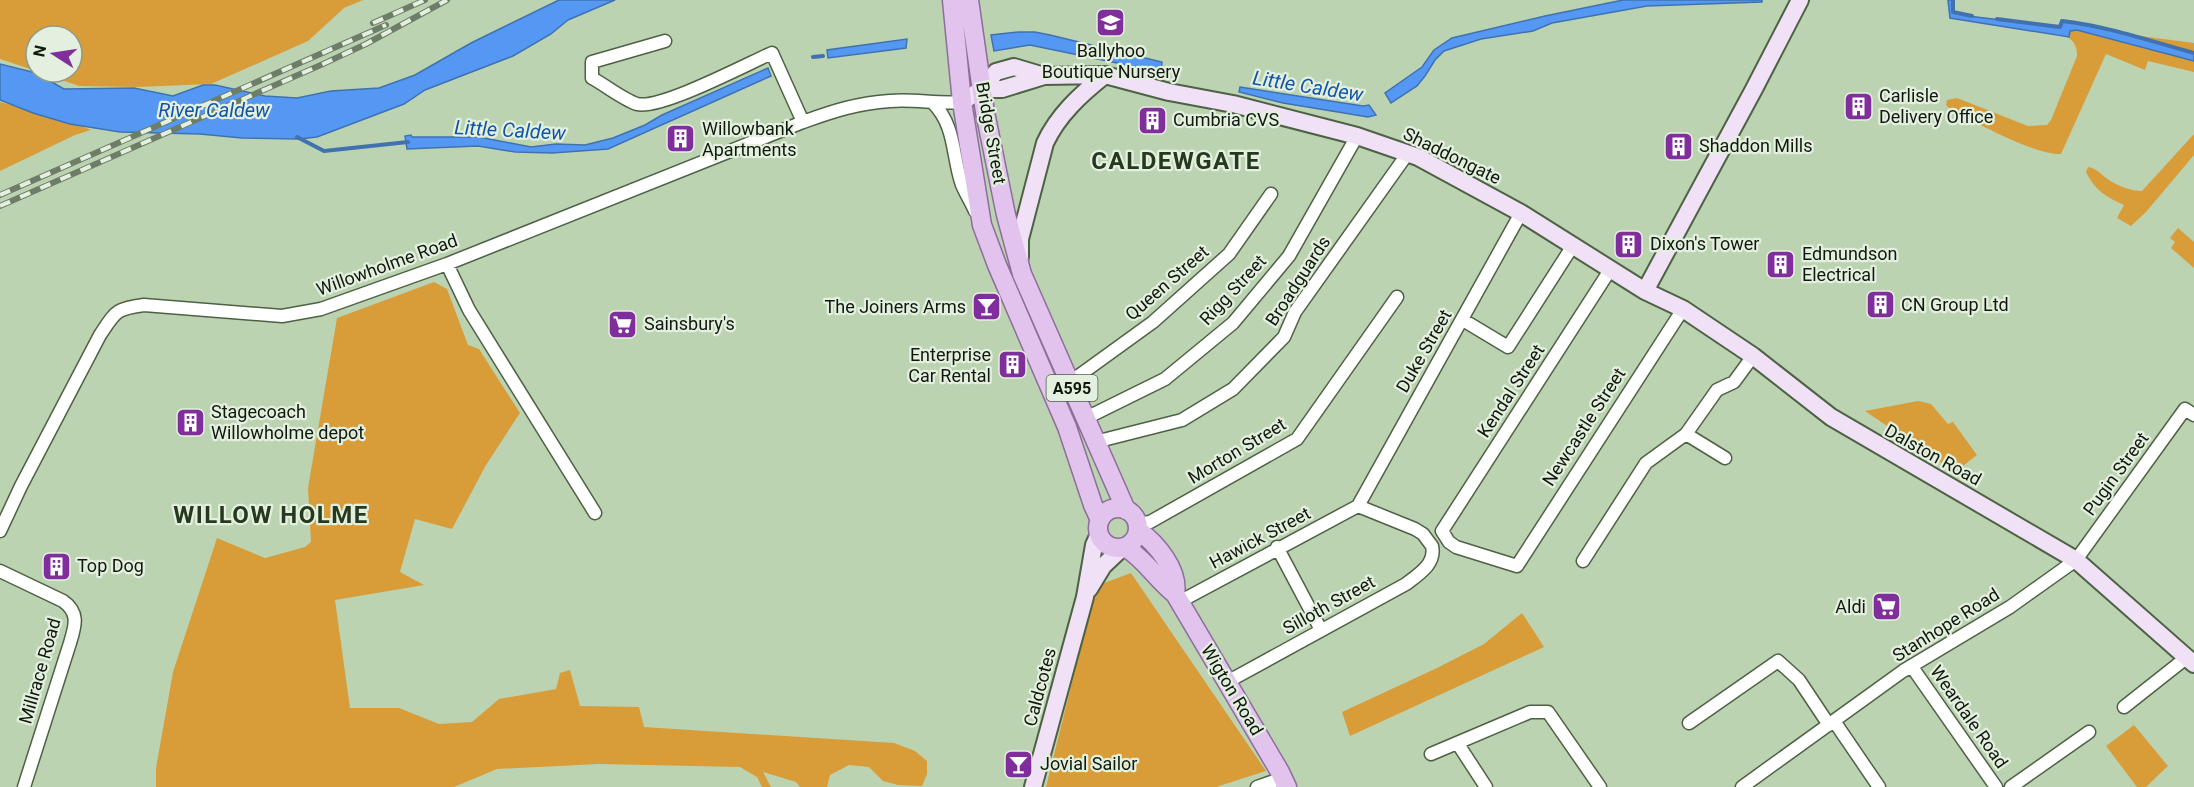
<svg xmlns="http://www.w3.org/2000/svg" width="2194" height="787" font-family="Roboto,sans-serif">
	<rect width="100%" height="100%" fill="#bcd3b2"/>
	<path fill="#d89d39" d="M 0,0 L 363,0 L 344,8 L 308,41 L 211,84 L 137,87 L 79,86 L 38,72 L 72,72 L 72,36 L 36,36 L 36,71 L 0,59 Z
		M 2087,29 L 2194,43 L 2194,72 L 2148,61 L 2145,70 L 2106,54 L 2061,154 C 2034,155 1978,123 1952,111 L 1946,105 L 1947,100 L 1957,98 L 2028,126 L 2047,125 L 2051,120 L 2077,56 C 2077,45 2074,40 2063,35 L 2072,30 Z
		M 0,102 L 58,117 L 91,130 L 75,135 L 0,171 Z
		M 2194,134 L 2194,155 L 2146,212 L 2131,226 L 2117,218 L 2124,205 C 2108,198 2094,190 2086,172 L 2088,167 C 2097,168 2101,175 2109,180 C 2118,186 2131,191 2142,191 Z
		M 2178,228 L 2194,242 L 2194,268 L 2171,248 L 2175,242 L 2170,238 Z
		M 434,282 L 447,289 L 468,345 L 479,349 L 520,413 L 486,465 L 452,529 L 415,519 L 400,572 L 424,585 L 335,600 L 350,708 L 399,708 L 439,724 L 472,722 L 499,699 L 556,689 L 560,673 L 570,670 L 580,706 L 639,707 L 644,727 L 894,743 L 915,751 L 927,761 L 927,774 L 922,786 L 898,785 L 883,781 L 869,767 L 849,765 L 830,775 L 827,787 L 800,787 L 796,782 L 763,772 L 771,787 L 762,787 L 757,777 L 740,767 L 599,764 L 497,769 L 454,787 L 156,787 L 156,768 L 173,672 L 217,538 L 265,558 L 305,547 L 311,542 L 308,488 L 337,318 Z
		M 1918,401 L 1931,404 L 1948,424 L 1953,422 L 1977,455 L 1955,472 L 1865,411 Z
		M 1131,573 L 1266,771 L 1216,787 L 1046,787 L 1096,586 Z
		M 1522,613 L 1544,647 L 1350,736 L 1342,712 L 1437,668 L 1484,644 Z
		M 2134,725 L 2168,766 L 2146,787 L 2137,787 L 2106,746 Z"/>
	<path fill="#5498f4" stroke="#4072af" stroke-width="1.5" d="M 559,0 L 615,0 L 568,20 L 551,34 L 513,56 L 425,90 L 404,104 L 317,137 L 299,139 L 242,138 L 200,134 L 120,132 L 70,124 L 33,113 L 0,100 L 0,64 L 36,73 L 64,89 L 134,88 L 173,96 L 203,85 L 215,85 L 265,96 L 297,98 L 331,91 L 379,88 L 415,75 L 471,43 Z
		M 1623,0 L 1762,0 L 1762,2 L 1647,6 L 1552,23 L 1533,31 L 1481,39 L 1444,51 L 1435,60 L 1425,76 L 1417,86 L 1391,103 L 1385,93 L 1422,67 L 1434,50 L 1452,38 L 1545,16 Z
		M 1948,0 L 1953,0 L 1953,12 L 1968,16 L 2060,27 L 2062,21 L 2114,31 L 2194,53 L 2194,61 L 2077,30 L 2070,31 L 2069,37 L 1950,18 Z
		M 1019,32 L 1035,32 L 1050,35 L 1162,62 L 1161,72 L 1030,45 L 994,51 L 991,35 Z
		M 907,39 L 906,48 L 828,58 L 827,50 Z
		M 768,68 L 771,76 L 608,149 L 552,153 L 515,152 L 478,146 L 407,149 L 405,136 L 411,135 L 412,137 L 479,137 L 531,147 L 556,144 L 585,145 L 613,138 L 645,125 L 662,115 Z
		M 1240,87 L 1363,106 L 1369,105 L 1376,115 L 1368,117 L 1283,103 L 1239,92 Z"/>
	<g fill="none" stroke-linecap="round" stroke-linejoin="round">
		<path stroke="#4072af" stroke-width="4" d="M 1953,0 L 1953,12 L 1972,16
			M 1997,19 L 2060,27 L 2062,21 C 2107,26 2150,41 2194,53
			M 813,57 L 823,56
			M 297,137 L 324,151 L 408,142"/>
		<defs>
			<path id="street" d="M 665,41 L 592,62 L 592,78 C 605,85 624,100 637,104 C 660,110 747,64 772,53 L 803,122
				M 933,103 C 956,126 952,157 962,185 C 966,194 971,202 975,211
				M 447,264 L 469,310 L 595,513
				M 1610,270 L 1442,531 L 1449,542 L 1456,547 L 1517,566 L 1683,309
				M 1463,320 L 1508,347 L 1572,247
				M 1070,382 L 1153,322 L 1229,254 L 1271,194
				M 1086,418 L 1165,379 L 1233,323 L 1289,256 L 1357,136
				M 1686,434 L 1725,458
				M 1095,442 L 1182,420 L 1233,389 L 1284,337 L 1295,312 L 1408,153
				M 1358,506 L 1521,213
				M 1358,506 L 1415,529 L 1423,534 L 1432,546
				M 1138,524 L 1150,522 L 1297,439 L 1397,297
				M 0,531 L 21,486 L 100,335 C 116,311 115,309 144,305 L 282,316 L 321,309 L 447,264 L 803,122 C 833,111 858,103 890,101 C 914,99 938,104 962,102
				M 1277,547 L 1321,630
				M 1583,561 L 1646,463 L 1686,434 L 1717,390 L 1734,382 L 1753,356
				M 0,571 L 63,601 C 80,613 75,626 70,643 L 24,787
				M 1179,602 L 1358,506
				M 1912,667 L 1996,787
				M 1227,682 L 1406,584 C 1419,574 1436,564 1432,546
				M 2124,707 L 2186,658
				M 1834,721 L 1879,787
				M 1689,723 L 1778,661 L 1799,680 L 1829,725
				M 1458,744 L 1486,787
				M 1431,754 L 1530,712 L 1548,712 L 1600,787
				M 1257,787 L 1283,778
				M 1742,787 L 1903,671 L 2010,607 L 2076,560 L 2185,409 L 2194,415
				M 2011,787 L 2089,732"/>
			<path id="secondary" d="M 982,89 L 1002,89 L 1044,76
				M 962,102 L 982,89 L 996,72 L 1014,67 L 1044,76 L 1105,75 L 1169,92 L 1233,104 L 1357,136 L 1418,157 L 1521,213 L 1645,291 L 1683,309 L 1753,356 L 1831,417 L 2076,560 L 2194,664
				M 1020,257 L 1020,239 L 1045,143 C 1058,115 1081,94 1105,75
				M 1645,291 L 1754,89 L 1800,0
				M 1089,589 L 1103,566 L 1122,548
				M 1033,787 L 1085,597 L 1094,545 L 1099,534"/>
			<path id="primary" d="M 952,0 L 962,102 L 982,225 L 997,265 L 1067,427 L 1093,505 L 1100,520
				M 969,0 L 985,112 L 1006,215 L 1022,274 L 1126,510
				M1098 528a20 20 0 1 1 40 0a20 20 0 1 1-40 0Z
				M 1138,530 C 1157,544 1179,570 1175,594
				M 1125,547 C 1145,559 1157,580 1175,594 L 1280,772 L 1287,787"/>
		</defs>
		<use href="#street" stroke="#4d6144" stroke-width="15"/>
		<use href="#secondary" stroke="#4d6144" stroke-width="20"/>
		<use href="#primary" stroke="#8c6e98" stroke-width="21"/>
		<use href="#street" stroke="#fff" stroke-width="12"/>
		<use href="#secondary" stroke="#f1e1f6" stroke-width="16"/>
		<use href="#primary" stroke="#e2c3ee" stroke-width="18"/>
		<defs>
			<path id="rail" d="M 373,23 L 425,0
				M 0,195 L 386,25
				M 0,206 L 323,64 L 366,44 L 447,0"/>
		</defs>
		<use href="#rail" stroke="#6d7d67" stroke-width="6"/>
		<use href="#rail" stroke="#e4f0df" stroke-width="4" stroke-dasharray="11" stroke-linecap="butt"/>
	</g>
	<defs>
		<symbol id="school-square" viewBox="-11 -11 22 22"><rect x="-9" y="-9" width="18" height="18" rx="4" fill="#812e9d" stroke="#e4f0df"/><path d="M0-5L7-2L0 1L-7-2ZM-4 1L0 2.5L4 1V4Q0 6-4 4Z" fill="#fff"/></symbol>
		<symbol id="building-square" viewBox="-11 -11 22 22"><rect x="-9" y="-9" width="18" height="18" rx="4" fill="#812e9d" stroke="#e4f0df"/><path d="M-4-6H4V6H1V3H-1V6H-4ZM-2.5-4.3h1.7v1.8h-1.7ZM.8-4.3h1.7v1.8H.8ZM-2.5-1h1.7V.8h-1.7ZM.8-1h1.7V.8H.8Z" fill="#fff"/></symbol>
		<symbol id="bar-square" viewBox="-11 -11 22 22"><rect x="-9" y="-9" width="18" height="18" rx="4" fill="#812e9d" stroke="#e4f0df"/><path d="M-6-5H6L.8 .8V4.5H3.5V6h-7V4.5H-.8V.8Z" fill="#fff"/></symbol>
		<symbol id="supermarket-square" viewBox="-11 -11 22 22"><rect x="-9" y="-9" width="18" height="18" rx="4" fill="#812e9d" stroke="#e4f0df"/><path d="M-6-5.5h2.5l.6 2H6L4.5 2H-2.5L-4.4-4H-6ZM-1.5 3.2a1.3 1.3 0 1 0 .1 0ZM3 3.2a1.3 1.3 0 1 0 .1 0Z" fill="#fff"/></symbol>
	</defs>
	<g fill-rule="evenodd">
		<use href="#school-square" x="1094" y="6" width="33" height="33"/>
		<use href="#building-square" x="1842" y="90" width="33" height="33"/>
		<use href="#building-square" x="1136" y="104" width="33" height="33"/>
		<use href="#building-square" x="664" y="122" width="33" height="33"/>
		<use href="#building-square" x="1662" y="130" width="33" height="33"/>
		<use href="#building-square" x="1612" y="228" width="33" height="33"/>
		<use href="#building-square" x="1764" y="248" width="33" height="33"/>
		<use href="#building-square" x="1864" y="288" width="33" height="33"/>
		<use href="#bar-square" x="970" y="290" width="33" height="33"/>
		<use href="#supermarket-square" x="606" y="308" width="33" height="33"/>
		<use href="#building-square" x="996" y="348" width="33" height="33"/>
		<use href="#building-square" x="174" y="406" width="33" height="33"/>
		<use href="#building-square" x="40" y="550" width="33" height="33"/>
		<use href="#supermarket-square" x="1870" y="590" width="33" height="33"/>
		<use href="#bar-square" x="1002" y="748" width="33" height="33"/>
	</g>
	<g text-anchor="middle" stroke-width="4.5" stroke-linejoin="round" paint-order="stroke">
		<rect fill="#e4f0df" stroke="#505a4d" stroke-width="1.5" x="1046.5" y="375" width="51" height="26" rx="4.5"/>
		<g font-size="16" font-weight="bold" fill="#11190e">
			<text x="1072" y="394">A595</text>
		</g>
		<g font-size="18" fill="#11190e" stroke="#e4f0df" text-anchor="start">
			<text x="1111" y="57" text-anchor="middle">Ballyhoo<tspan x="1111" dy="21">Boutique Nursery</tspan></text>
			<text x="1879" y="102">Carlisle<tspan x="1879" dy="21">Delivery Office</tspan></text>
			<text x="1173" y="126">Cumbria CVS</text>
			<text x="702" y="135">Willowbank<tspan x="702" dy="21">Apartments</tspan></text>
			<text x="1699" y="152">Shaddon Mills</text>
			<text x="1650" y="250">Dixon's Tower</text>
			<text x="1802" y="260">Edmundson<tspan x="1802" dy="21">Electrical</tspan></text>
			<text x="1901" y="311">CN Group Ltd</text>
			<text x="966" y="313" text-anchor="end">The Joiners Arms</text>
			<text x="644" y="330">Sainsbury's</text>
			<text x="991" y="361" text-anchor="end">Enterprise<tspan x="991" dy="21">Car Rental</tspan></text>
			<text x="211" y="418">Stagecoach<tspan x="211" dy="21">Willowholme depot</tspan></text>
			<text x="77" y="572">Top Dog</text>
			<text x="1866" y="613" text-anchor="end">Aldi</text>
			<text x="1040" y="770">Jovial Sailor</text>
		</g>
		<g font-size="18" fill="#11190e" stroke="#e4f0df">
			<text transform="translate(991 133) rotate(80)" y="6">Bridge Street</text>
			<text transform="translate(1452 156) rotate(26)" y="6">Shaddongate</text>
			<text transform="translate(387 265) rotate(-20)" y="6">Willowholme Road</text>
			<text transform="translate(1298 281) rotate(-57)" y="6">Broadguards</text>
			<text transform="translate(1167 283) rotate(-41)" y="6">Queen Street</text>
			<text transform="translate(1233 290) rotate(-47)" y="6">Rigg Street</text>
			<text transform="translate(1424 351) rotate(-60)" y="6">Duke Street</text>
			<text transform="translate(1511 391) rotate(-57)" y="6">Kendal Street</text>
			<text transform="translate(1584 427) rotate(-57)" y="6">Newcastle Street</text>
			<text transform="translate(1237 451) rotate(-31)" y="6">Morton Street</text>
			<text transform="translate(1933 455) rotate(29)" y="6">Dalston Road</text>
			<text transform="translate(2116 474) rotate(-54)" y="6">Pugin Street</text>
			<text transform="translate(1260 538) rotate(-28)" y="6">Hawick Street</text>
			<text transform="translate(1329 605) rotate(-29)" y="6">Silloth Street</text>
			<text transform="translate(1946 625) rotate(-32)" y="6">Stanhope Road</text>
			<text transform="translate(40 671) rotate(-74)" y="6">Millrace Road</text>
			<text transform="translate(1040 687) rotate(-75)" y="6">Caldcotes</text>
			<text transform="translate(1232 690) rotate(59)" y="6">Wigton Road</text>
			<text transform="translate(1969 717) rotate(55)" y="6">Weardale Road</text>
		</g>
		<g font-size="20" font-style="italic" fill="#1255a7" stroke="#e4f0df">
			<text transform="translate(1308 86) rotate(9)" y="7">Little Caldew</text>
			<text x="214" y="117">River Caldew</text>
			<text transform="translate(510 130) rotate(3)" y="7">Little Caldew</text>
		</g>
		<g font-size="24" font-weight="bold" letter-spacing="1.5" fill="#26391e" stroke="#e4f0df">
			<text x="1176" y="169">CALDEWGATE</text>
			<text x="271" y="523">WILLOW HOLME</text>
		</g>
	</g>
	<g transform="translate(54 54) rotate(282)"><circle r="28" fill="#e4f0df" stroke="#909a8b" stroke-width="1.5"/>
	<path d="M0-4.5L10 22L0 15L-10 22Z" fill="#812e9d"/>
	<text y="-9" font-size="16" font-weight="bold" text-anchor="middle" fill="#11190e">N</text>
	</g>
</svg>
